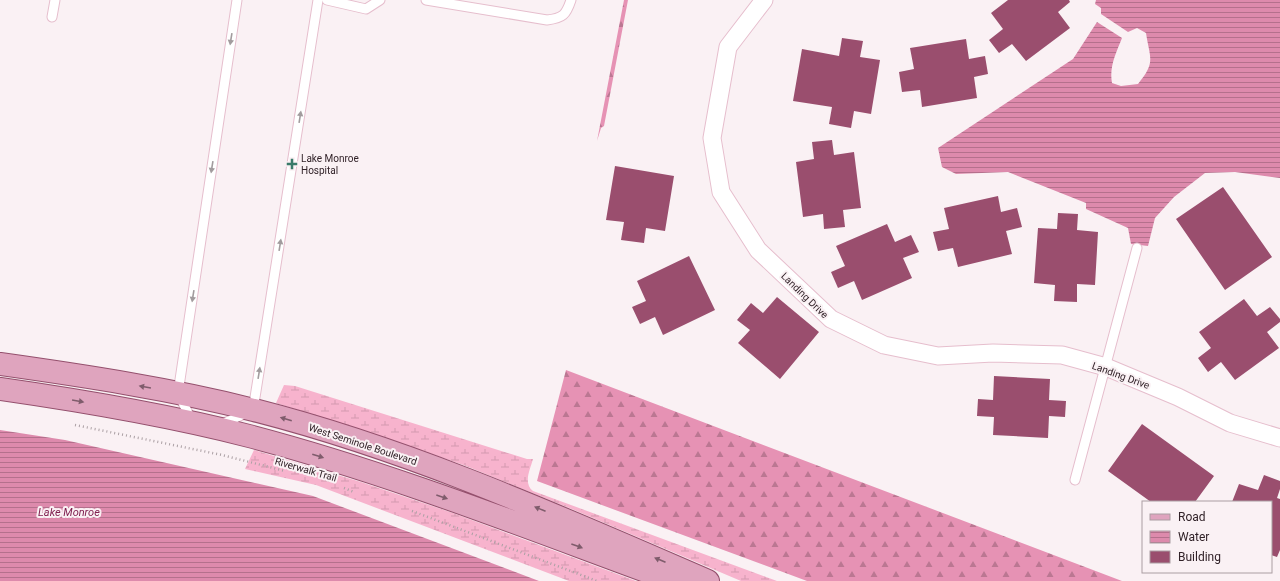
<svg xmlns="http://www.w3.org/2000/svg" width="1280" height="581" font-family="Roboto,sans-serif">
	<defs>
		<pattern id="forest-firs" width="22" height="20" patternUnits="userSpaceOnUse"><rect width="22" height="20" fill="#e692b4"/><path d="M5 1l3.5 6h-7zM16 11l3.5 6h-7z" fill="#bb7792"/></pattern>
		<pattern id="wetland-marsh" width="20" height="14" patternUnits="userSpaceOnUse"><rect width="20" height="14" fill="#f7b3cd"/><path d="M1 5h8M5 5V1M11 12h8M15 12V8" fill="none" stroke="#d49ab0"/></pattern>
		<pattern id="water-rules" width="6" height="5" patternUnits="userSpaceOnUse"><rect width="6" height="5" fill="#dd8aac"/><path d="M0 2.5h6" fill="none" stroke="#b4708c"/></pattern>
	</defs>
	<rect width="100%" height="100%" fill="#faf1f4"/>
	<path fill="url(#forest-firs)" d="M 624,0 L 628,0 L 604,126 L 601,128 L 597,141 Z
		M 566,370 L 1122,581 L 807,581 L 537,481 Z"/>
	<path fill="url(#wetland-marsh)" d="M 284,385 L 295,386 L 527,459 L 533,459 C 530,470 523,483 533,491 L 777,581 L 741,581 L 574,510 L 466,466 L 372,433 L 276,403 Z
		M 254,450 L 361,482 L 453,513 L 636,581 L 569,581 L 316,485 L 245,469 Z"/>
	<path fill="url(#water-rules)" d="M 1096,0 L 1280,0 L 1280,178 L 1235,172 L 1205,173 L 1174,197 L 1155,218 L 1148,246 L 1131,244 L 1128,228 L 1086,209 L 1086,203 L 1008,172 L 956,174 L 942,167 L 938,148 L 1073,59 L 1097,22 L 1122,38 C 1116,53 1109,67 1112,83 L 1121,86 L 1138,84 C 1156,62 1150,59 1146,33 L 1137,28 L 1128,32 L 1101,14 L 1101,8 L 1095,4 Z
		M 0,430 L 65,440 L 313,496 L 539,581 L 0,581 Z"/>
	<path fill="#9a4e6e" d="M 1008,0 L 1069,0 L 1070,2 L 1058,12 L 1070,28 L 1026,61 L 1012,44 L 999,53 L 989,40 L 1003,29 L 991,13 Z
		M 842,38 L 863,41 L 860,57 L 880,60 L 871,114 L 854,111 L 851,128 L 829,124 L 832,107 L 793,101 L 802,49 L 839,56 Z
		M 966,39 L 969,59 L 985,56 L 988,74 L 974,77 L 977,98 L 922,107 L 920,90 L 902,92 L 899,72 L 914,69 L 910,48 Z
		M 832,140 L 834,155 L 854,152 L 861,208 L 843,210 L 845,227 L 824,229 L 823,214 L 803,217 L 796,162 L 814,159 L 812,142 Z
		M 615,166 L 674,176 L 665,231 L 646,228 L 644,243 L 621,240 L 624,222 L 606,220 Z
		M 1223,187 L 1272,257 L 1225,290 L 1176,219 Z
		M 998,196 L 1001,212 L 1017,208 L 1022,227 L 1006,231 L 1012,254 L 958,267 L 953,248 L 938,251 L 933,232 L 949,229 L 944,208 Z
		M 1058,213 L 1078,214 L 1077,230 L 1098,232 L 1095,285 L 1077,284 L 1077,302 L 1054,301 L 1055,285 L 1034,283 L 1038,228 L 1057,229 Z
		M 887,224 L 895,242 L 911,235 L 919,252 L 903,258 L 912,278 L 862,300 L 854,281 L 838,288 L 831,272 L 845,266 L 836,246 Z
		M 689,256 L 715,310 L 663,335 L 655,317 L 640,324 L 632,307 L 646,301 L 637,281 Z
		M 777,297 L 819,332 L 780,379 L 738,343 L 750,330 L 737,320 L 751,303 L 763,313 Z
		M 1244,299 L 1257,316 L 1270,307 L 1280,319 L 1280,322 L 1267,332 L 1279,348 L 1235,380 L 1221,362 L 1208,372 L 1198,358 L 1211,348 L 1199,332 Z
		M 994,376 L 1050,379 L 1049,400 L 1066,401 L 1065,417 L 1049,416 L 1048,438 L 993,435 L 994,417 L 977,416 L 978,399 L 993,400 Z
		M 1142,424 L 1214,476 L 1195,502 L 1151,502 L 1108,471 Z
		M 1264,475 L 1280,481 L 1280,489 L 1277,498 L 1280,499 L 1280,550 L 1277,557 L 1271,555 L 1271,502 L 1232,502 L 1239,484 L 1258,490 Z"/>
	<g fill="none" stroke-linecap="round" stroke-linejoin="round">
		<defs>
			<path id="lane" d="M 327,0 L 366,9 L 380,0
				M 426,0 L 547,20 C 563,18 566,15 571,0
				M 52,17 L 55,0
				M 192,421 L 178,393 L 237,0
				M 220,425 L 253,410 L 318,0
				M 1075,480 L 1137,248"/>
			<path id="street" d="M 764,0 L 728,47 L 712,138 L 721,192 L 758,250 L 831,319 L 884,345 L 938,356 L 993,353 L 1062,355 L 1106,367 L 1178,397 L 1230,423 L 1280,438"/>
			<path id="primary" d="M 0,364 C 85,376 171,389 254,410 C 411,450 560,517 708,581
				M 0,389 C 84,401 167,415 249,436 C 394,474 533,530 673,581"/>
		</defs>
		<use href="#lane" stroke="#e6becd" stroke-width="11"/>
		<use href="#street" stroke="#e6becd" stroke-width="19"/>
		<use href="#primary" stroke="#94506d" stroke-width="24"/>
		<path stroke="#aba0a4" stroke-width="2.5" stroke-dasharray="1 3" stroke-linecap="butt" d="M 75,425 L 222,455 L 285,471
			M 344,488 L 354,492
			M 412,511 L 597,581"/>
		<use href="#lane" stroke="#fff" stroke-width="9"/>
		<use href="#street" stroke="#fff" stroke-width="17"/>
		<use href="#primary" stroke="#dfa4be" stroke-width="22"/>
	</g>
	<defs><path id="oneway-solid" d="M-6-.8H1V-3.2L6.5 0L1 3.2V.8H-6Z"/></defs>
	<g fill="#a29c9e">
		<use href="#oneway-solid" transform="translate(231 39) rotate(99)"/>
		<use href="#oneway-solid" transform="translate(300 117) rotate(-81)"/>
		<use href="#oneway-solid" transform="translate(212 167) rotate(99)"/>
		<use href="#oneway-solid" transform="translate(280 245) rotate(-81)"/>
		<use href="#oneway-solid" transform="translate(193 296) rotate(99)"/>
		<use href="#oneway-solid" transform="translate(259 373) rotate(-81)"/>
	</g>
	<g fill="#7f5c6c">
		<use href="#oneway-solid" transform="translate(145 387) rotate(-170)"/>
		<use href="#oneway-solid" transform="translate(78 401) rotate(10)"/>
		<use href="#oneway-solid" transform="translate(286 419) rotate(-164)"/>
		<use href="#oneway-solid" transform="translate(318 456) rotate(17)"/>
		<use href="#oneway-solid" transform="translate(442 497) rotate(19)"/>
		<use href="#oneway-solid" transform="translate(540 509) rotate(-158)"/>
		<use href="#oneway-solid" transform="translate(577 546) rotate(20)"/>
		<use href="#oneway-solid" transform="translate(660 560) rotate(-157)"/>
	</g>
	<path fill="#397a69" stroke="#faf1f4" stroke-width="1.5" d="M290 158h4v4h4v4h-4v4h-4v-4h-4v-4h4z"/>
	<g text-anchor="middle" stroke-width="4" stroke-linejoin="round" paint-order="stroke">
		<g font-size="10" fill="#312228" stroke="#faf1f4" text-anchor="start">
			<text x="301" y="162">Lake Monroe<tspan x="301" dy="12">Hospital</tspan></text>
		</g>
		<g font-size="10" fill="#312228" stroke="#faf1f4">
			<text transform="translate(805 295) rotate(44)" y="4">Landing Drive</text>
			<text transform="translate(1121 375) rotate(20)" y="4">Landing Drive</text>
			<text transform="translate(363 444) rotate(18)" y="4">West Seminole Boulevard</text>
			<text transform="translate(306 469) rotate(16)" y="4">Riverwalk Trail</text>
		</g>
		<g font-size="11" font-style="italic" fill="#802050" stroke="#faf1f4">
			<text x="69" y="516">Lake Monroe</text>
		</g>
	</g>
	<rect x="1142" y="501" width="130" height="72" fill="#faf1f4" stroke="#aa9ea2"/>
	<rect x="1150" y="514" width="20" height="6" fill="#dfa4be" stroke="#aa9ea2"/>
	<text x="1178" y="521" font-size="12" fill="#312228">Road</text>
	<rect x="1150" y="531" width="20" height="12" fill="url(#water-rules)" stroke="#aa9ea2"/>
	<text x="1178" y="541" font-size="12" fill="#312228">Water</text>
	<rect x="1150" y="551" width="20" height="12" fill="#9a4e6e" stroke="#aa9ea2"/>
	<text x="1178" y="561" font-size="12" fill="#312228">Building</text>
</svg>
